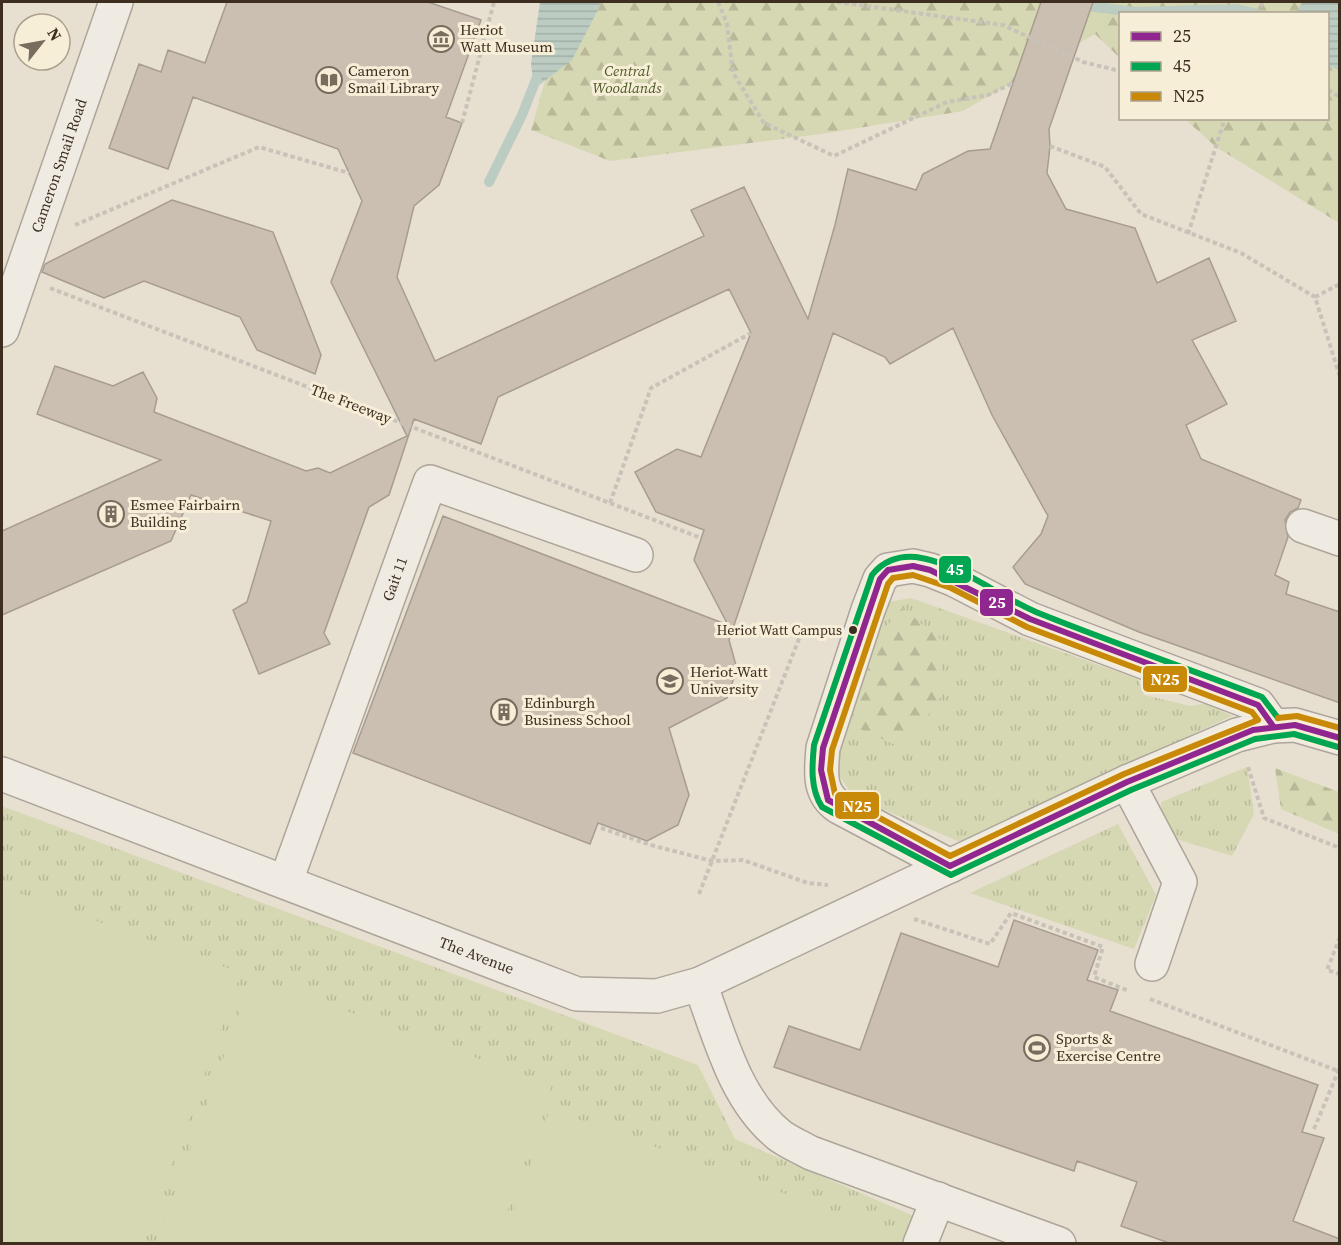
<svg xmlns="http://www.w3.org/2000/svg" width="1341" height="1245" font-family="'Source Serif 4',serif">
	<defs>
		<pattern id="grass-tufts" width="24" height="20" patternUnits="userSpaceOnUse" patternTransform="scale(1.5)"><rect width="24" height="20" fill="#d6d7b3"/><path d="M3 7l-1-3M5 7V3M7 7l1-3M15 17l-1-3M17 17v-4M19 17l1-3" fill="none" stroke="#b9b99a"/></pattern>
		<pattern id="forest-firs" width="22" height="20" patternUnits="userSpaceOnUse" patternTransform="scale(1.5)"><rect width="22" height="20" fill="#d6d7b3"/><path d="M5 1l3.5 6h-7zM16 11l3.5 6h-7z" fill="#b9b99a"/></pattern>
		<pattern id="water-rules" width="6" height="5" patternUnits="userSpaceOnUse" patternTransform="scale(1.5)"><rect width="6" height="5" fill="#bcccc2"/><path d="M0 2.5h6" fill="none" stroke="#a2b0a6"/></pattern>
	</defs>
	<rect width="100%" height="100%" fill="#e7e0d1"/>
	<path fill="url(#grass-tufts)" d="M 911,598 L 1138,679 L 1144,695 L 1191,706 L 1207,703 L 1232,716 L 960,842 L 854,797 L 838,774 L 834,744 L 888,602 Z
		M 1247,767 L 1254,814 L 1232,856 L 1163,835 L 1161,802 Z
		M 2,806 L 698,1065 L 735,1139 L 930,1223 L 924,1243 L 2,1243 Z
		M 1118,824 L 1156,895 L 1134,949 L 970,893 Z"/>
	<path fill="url(#forest-firs)" d="M 563,2 L 1302,2 L 1298,13 L 1120,14 L 1120,58 L 1095,34 L 963,111 L 821,134 L 610,161 L 531,130 L 565,11 Z
		M 1328,65 L 1339,71 L 1339,223 L 1216,147 L 1185,119 L 1328,118 Z
		M 902,608 L 942,640 L 940,698 L 905,749 L 848,724 L 884,629 Z
		M 1275,768 L 1339,792 L 1339,834 L 1281,809 Z"/>
	<path fill="#d6d7b3" d="M 2,887 L 241,973 L 144,1243 L 2,1243 Z
		M 252,977 L 552,1085 L 496,1243 L 157,1243 Z
		M 550,1109 L 908,1238 L 906,1244 L 502,1244 Z"/>
	<path fill="url(#water-rules)" d="M 540,2 L 598,2 L 601,4 L 572,60 L 534,89 L 531,64 Z
		M 1302,2 L 1339,2 L 1339,71 L 1328,65 L 1328,14 L 1296,13 Z"/>
	<g fill="none" stroke-linecap="round" stroke-linejoin="round">
		<path stroke="#bcccc2" stroke-width="10" d="M 1057,2 L 1135,12 L 1237,9 L 1258,14
			M 489,182 L 522,115 L 537,77"/>
	</g>
	<path fill="#cbbfb2" stroke="#a89c90" stroke-width="1.5" d="M 227,2 L 428,2 L 481,20 L 446,117 L 462,123 L 439,185 L 414,206 L 397,277 L 435,361 L 704,236 L 691,210 L 744,187 L 808,319 L 835,225 L 848,169 L 916,190 L 923,174 L 968,151 L 990,149 L 1041,2 L 1093,2 L 1049,129 L 1050,146 L 1047,173 L 1066,209 L 1135,228 L 1157,283 L 1209,258 L 1236,321 L 1192,340 L 1227,404 L 1186,425 L 1201,459 L 1301,500 L 1298,508 L 1290,512 L 1285,520 L 1288,537 L 1275,575 L 1289,582 L 1286,594 L 1340,612 L 1340,703 L 1139,632 L 1025,584 L 1013,567 L 1041,534 L 1048,516 L 992,415 L 953,328 L 890,364 L 885,357 L 833,333 L 729,640 L 737,669 L 727,698 L 669,728 L 689,795 L 678,825 L 647,841 L 598,823 L 590,844 L 353,753 L 443,516 L 728,625 L 694,560 L 704,530 L 656,512 L 635,472 L 677,449 L 701,457 L 751,333 L 729,289 L 498,397 L 481,444 L 414,419 L 389,495 L 369,507 L 324,633 L 330,644 L 259,674 L 233,610 L 247,602 L 271,521 L 191,495 L 171,541 L 2,615 L 2,531 L 161,460 L 37,414 L 55,366 L 113,386 L 143,372 L 157,398 L 154,412 L 306,471 L 318,468 L 330,473 L 407,436 L 331,282 L 362,201 L 338,149 L 193,97 L 168,169 L 109,148 L 139,64 L 161,72 L 168,50 L 205,63 Z
		M 172,200 L 273,232 L 321,355 L 315,374 L 257,350 L 240,317 L 144,281 L 104,298 L 42,272 L 45,264 Z
		M 1014,920 L 1098,950 L 1087,980 L 1118,990 L 1110,1011 L 1318,1085 L 1302,1132 L 1324,1138 L 1293,1221 L 1340,1239 L 1340,1244 L 1172,1244 L 1121,1226 L 1137,1182 L 1077,1161 L 1074,1171 L 774,1067 L 789,1026 L 860,1050 L 901,933 L 998,967 Z"/>
	<g fill="none" stroke-linecap="round" stroke-linejoin="round">
		<defs>
			<g id="minor">
				<path id="s1" d="M 2,330 L 116,2"/>
				<path d="M 1303,526 L 1340,539"/>
				<path id="s2" d="M 2,774 L 577,994 L 657,996 L 700,984 L 1127,782 L 1237,735 L 1273,726 L 1295,725 L 1340,738"/>
				<path d="M 1127,782 L 1180,882 L 1152,964"/>
				<path d="M 950,866 L 839,807 C 818,793 821,772 823,748 L 868,610 L 880,579 L 888,570 L 913,566 L 930,570 L 955,580 L 1030,619 L 1258,705 L 1273,726"/>
				<path id="s3" d="M 286,881 L 430,482 L 636,555"/>
				<path d="M 700,984 C 720,1036 734,1098 779,1135 C 788,1142 800,1147 811,1153 L 1059,1244"/>
				<path d="M 920,1244 L 938,1199"/>
			</g>
		</defs>
		<use href="#minor" stroke="#ada599" stroke-width="36"/>
		<path stroke="#c8c2b9" stroke-width="4" stroke-dasharray="4.5 3" stroke-linecap="butt" d="M 718,2 L 727,24 L 733,73 L 764,123 L 834,156 L 947,102 L 988,95 L 1013,83
			M 837,2 L 1003,25 L 1083,62 L 1120,71
			M 1259,14 L 1262,2
			M 1328,90 L 1340,97
			M 462,123 L 494,2
			M 1050,146 L 1105,167 L 1141,214 L 1241,253 L 1315,297 L 1340,377
			M 75,225 L 259,147 L 349,173
			M 1188,234 L 1225,118
			M 50,288 L 701,538
			M 1315,297 L 1340,284
			M 610,503 L 651,388 L 751,333
			M 1248,767 L 1264,818 L 1340,848
			M 601,828 L 651,845 L 712,861 L 743,860 L 808,883 L 828,885
			M 699,894 L 804,626
			M 914,919 L 990,944 L 1011,913 L 1103,947 L 1094,977 L 1129,991
			M 1340,937 L 1327,970 L 1340,974
			M 1150,999 L 1338,1071
			M 1314,1129 L 1340,1067"/>
		<use href="#minor" stroke="#efebe3" stroke-width="33"/>
		<defs>
			<path id="bus-1" d="M 1273,726 L 1258,705 L 1030,619 L 930,570 L 913,566 L 888,570 L 880,579 L 823,748 L 821,770 L 828,800 L 950,866 L 1127,782 L 1253,730 L 1295,725 L 1340,738"/>
			<path id="bus-2" d="M 1278,718 L 1262,697 C 1187,668 1110,642 1036,612 C 996,595 959,563 916,557 C 898,555 882,562 872,575 L 814,745 C 812,765 810,789 822,807 L 951,875 L 1131,790 L 1255,739 L 1294,734 L 1338,747"/>
			<path id="bus-3" d="M 913,575 L 951,588 L 1027,627 L 1252,712 L 1258,720 L 1124,774 L 950,856 L 835,794 L 830,770 L 832,750 L 888,584 L 893,578 Z
				M 1278,718 L 1297,716 L 1340,728"/>
		</defs>
		<use href="#bus-1" stroke="#f7eed8" stroke-width="10"/>
		<use href="#bus-2" stroke="#f7eed8" stroke-width="10"/>
		<use href="#bus-3" stroke="#f7eed8" stroke-width="10"/>
		<use href="#bus-1" stroke="#90268f" stroke-width="6"/>
		<use href="#bus-2" stroke="#00a651" stroke-width="6"/>
		<use href="#bus-3" stroke="#c88808" stroke-width="6"/>
	</g>
	<defs>
		<symbol id="museum-ring" viewBox="-11 -11 22 22"><circle r="9.5" fill="#f7eed8" stroke="#786c5e" stroke-width="1.5"/><path d="M0-6L6-3V-2H-6V-3ZM-5-1h2V3h-2ZM-1-1h2V3h-2ZM3-1h2V3H3ZM-6 4H6V6H-6Z" fill="#786c5e"/></symbol>
		<symbol id="library-ring" viewBox="-11 -11 22 22"><circle r="9.5" fill="#f7eed8" stroke="#786c5e" stroke-width="1.5"/><path d="M-6-4Q-3-5.5-.7-3.5V5Q-3 3-6 4ZM6-4Q3-5.5 .7-3.5V5Q3 3 6 4Z" fill="#786c5e"/></symbol>
		<symbol id="building-ring" viewBox="-11 -11 22 22"><circle r="9.5" fill="#f7eed8" stroke="#786c5e" stroke-width="1.5"/><path d="M-4-6H4V6H1V3H-1V6H-4ZM-2.5-4.3h1.7v1.8h-1.7ZM.8-4.3h1.7v1.8H.8ZM-2.5-1h1.7V.8h-1.7ZM.8-1h1.7V.8H.8Z" fill="#786c5e"/></symbol>
		<symbol id="university-ring" viewBox="-11 -11 22 22"><circle r="9.5" fill="#f7eed8" stroke="#786c5e" stroke-width="1.5"/><path d="M0-5L7-2L0 1L-7-2ZM-4 1L0 2.5L4 1V4Q0 6-4 4Z" fill="#786c5e"/></symbol>
		<symbol id="stadium-ring" viewBox="-11 -11 22 22"><circle r="9.5" fill="#f7eed8" stroke="#786c5e" stroke-width="1.5"/><path d="M0-5a6.5 5 0 1 0 0 10a6.5 5 0 1 0 0-10ZM-3.5-1.8h7v3.6h-7Z" fill="#786c5e"/></symbol>
	</defs>
	<g fill-rule="evenodd">
		<use href="#museum-ring" x="426" y="24" width="30" height="30"/>
		<use href="#library-ring" x="314" y="65" width="30" height="30"/>
		<use href="#building-ring" x="96" y="499" width="30" height="30"/>
		<use href="#university-ring" x="655" y="666" width="30" height="30"/>
		<use href="#building-ring" x="489" y="697" width="30" height="30"/>
		<use href="#stadium-ring" x="1022" y="1033" width="30" height="30"/>
	</g>
	<circle fill="#3d2e20" stroke="#f7eed8" stroke-width="2" cx="853" cy="630" r="5"/>
	<g text-anchor="middle" stroke-width="6" stroke-linejoin="round" paint-order="stroke">
		<g font-size="14" fill="#3d2e20" stroke="#f7eed8" text-anchor="end">
			<text x="842" y="635">Heriot Watt Campus</text>
		</g>
		<g font-size="15" fill="#3d2e20" stroke="#f7eed8" text-anchor="start">
			<text x="460" y="35">Heriot<tspan x="460" dy="17">Watt Museum</tspan></text>
			<text x="348" y="76">Cameron<tspan x="348" dy="17">Smail Library</tspan></text>
			<text x="130" y="510">Esmee Fairbairn<tspan x="130" dy="17">Building</tspan></text>
			<text x="690" y="677">Heriot-Watt<tspan x="690" dy="17">University</tspan></text>
			<text x="524" y="708">Edinburgh<tspan x="524" dy="17">Business School</tspan></text>
			<text x="1056" y="1044">Sports &amp;<tspan x="1056" dy="17">Exercise Centre</tspan></text>
		</g>
		<g font-size="15" font-style="italic" fill="#4d5a26" stroke="#f7eed8">
			<text x="627" y="76">Central<tspan x="627" dy="17">Woodlands</tspan></text>
		</g>
		<g font-size="15" fill="#3d2e20" stroke="#f7eed8">
			<text dy="5" stroke="none"><textPath href="#s1" startOffset="174">Cameron Smail Road</textPath></text>
			<text transform="translate(351 404) rotate(21)" y="5">The Freeway</text>
			<text dy="5" stroke="none"><textPath href="#s3" startOffset="321">Gait 11</textPath></text>
			<text dy="5" stroke="none"><textPath href="#s2" startOffset="508">The Avenue</textPath></text>
		</g>
	</g>
	<g stroke="#f7eed8" stroke-width="2">
		<rect x="938" y="555" width="34" height="29" rx="6" fill="#00a651"/>
		<rect x="979" y="588" width="35" height="29" rx="6" fill="#90268f"/>
		<rect x="1142" y="665" width="46" height="28" rx="6" fill="#c88808"/>
		<rect x="834" y="791" width="46" height="29" rx="6" fill="#c88808"/>
	</g>
	<g font-size="16" text-anchor="middle" font-weight="bold" fill="#fff">
		<text x="955" y="575">45</text>
		<text x="997" y="608">25</text>
		<text x="1165" y="685">N25</text>
		<text x="857" y="812">N25</text>
	</g>
	<rect width="1341" height="1245" fill="none" stroke="#3d2e20" stroke-width="6"/>
	<rect x="1119" y="12" width="210" height="108" fill="#f7eed8" stroke="#ada18e" stroke-width="1.5"/>
	<rect x="1131" y="32" width="30" height="9" fill="#90268f" stroke="#ada18e" stroke-width="1.5"/>
	<text x="1173" y="42" font-size="18" fill="#3d2e20">25</text>
	<rect x="1131" y="62" width="30" height="9" fill="#00a651" stroke="#ada18e" stroke-width="1.5"/>
	<text x="1173" y="72" font-size="18" fill="#3d2e20">45</text>
	<rect x="1131" y="92" width="30" height="9" fill="#c88808" stroke="#ada18e" stroke-width="1.5"/>
	<text x="1173" y="102" font-size="18" fill="#3d2e20">N25</text>
	<g transform="translate(42 42) rotate(59)"><circle r="28" fill="#f7eed8" stroke="#ada18e" stroke-width="1.5"/>
	<path d="M0-4.5L10 22L0 15L-10 22Z" fill="#786c5e"/>
	<text y="-9" font-size="16" font-weight="bold" text-anchor="middle" fill="#3d2e20">N</text>
	</g>
</svg>
